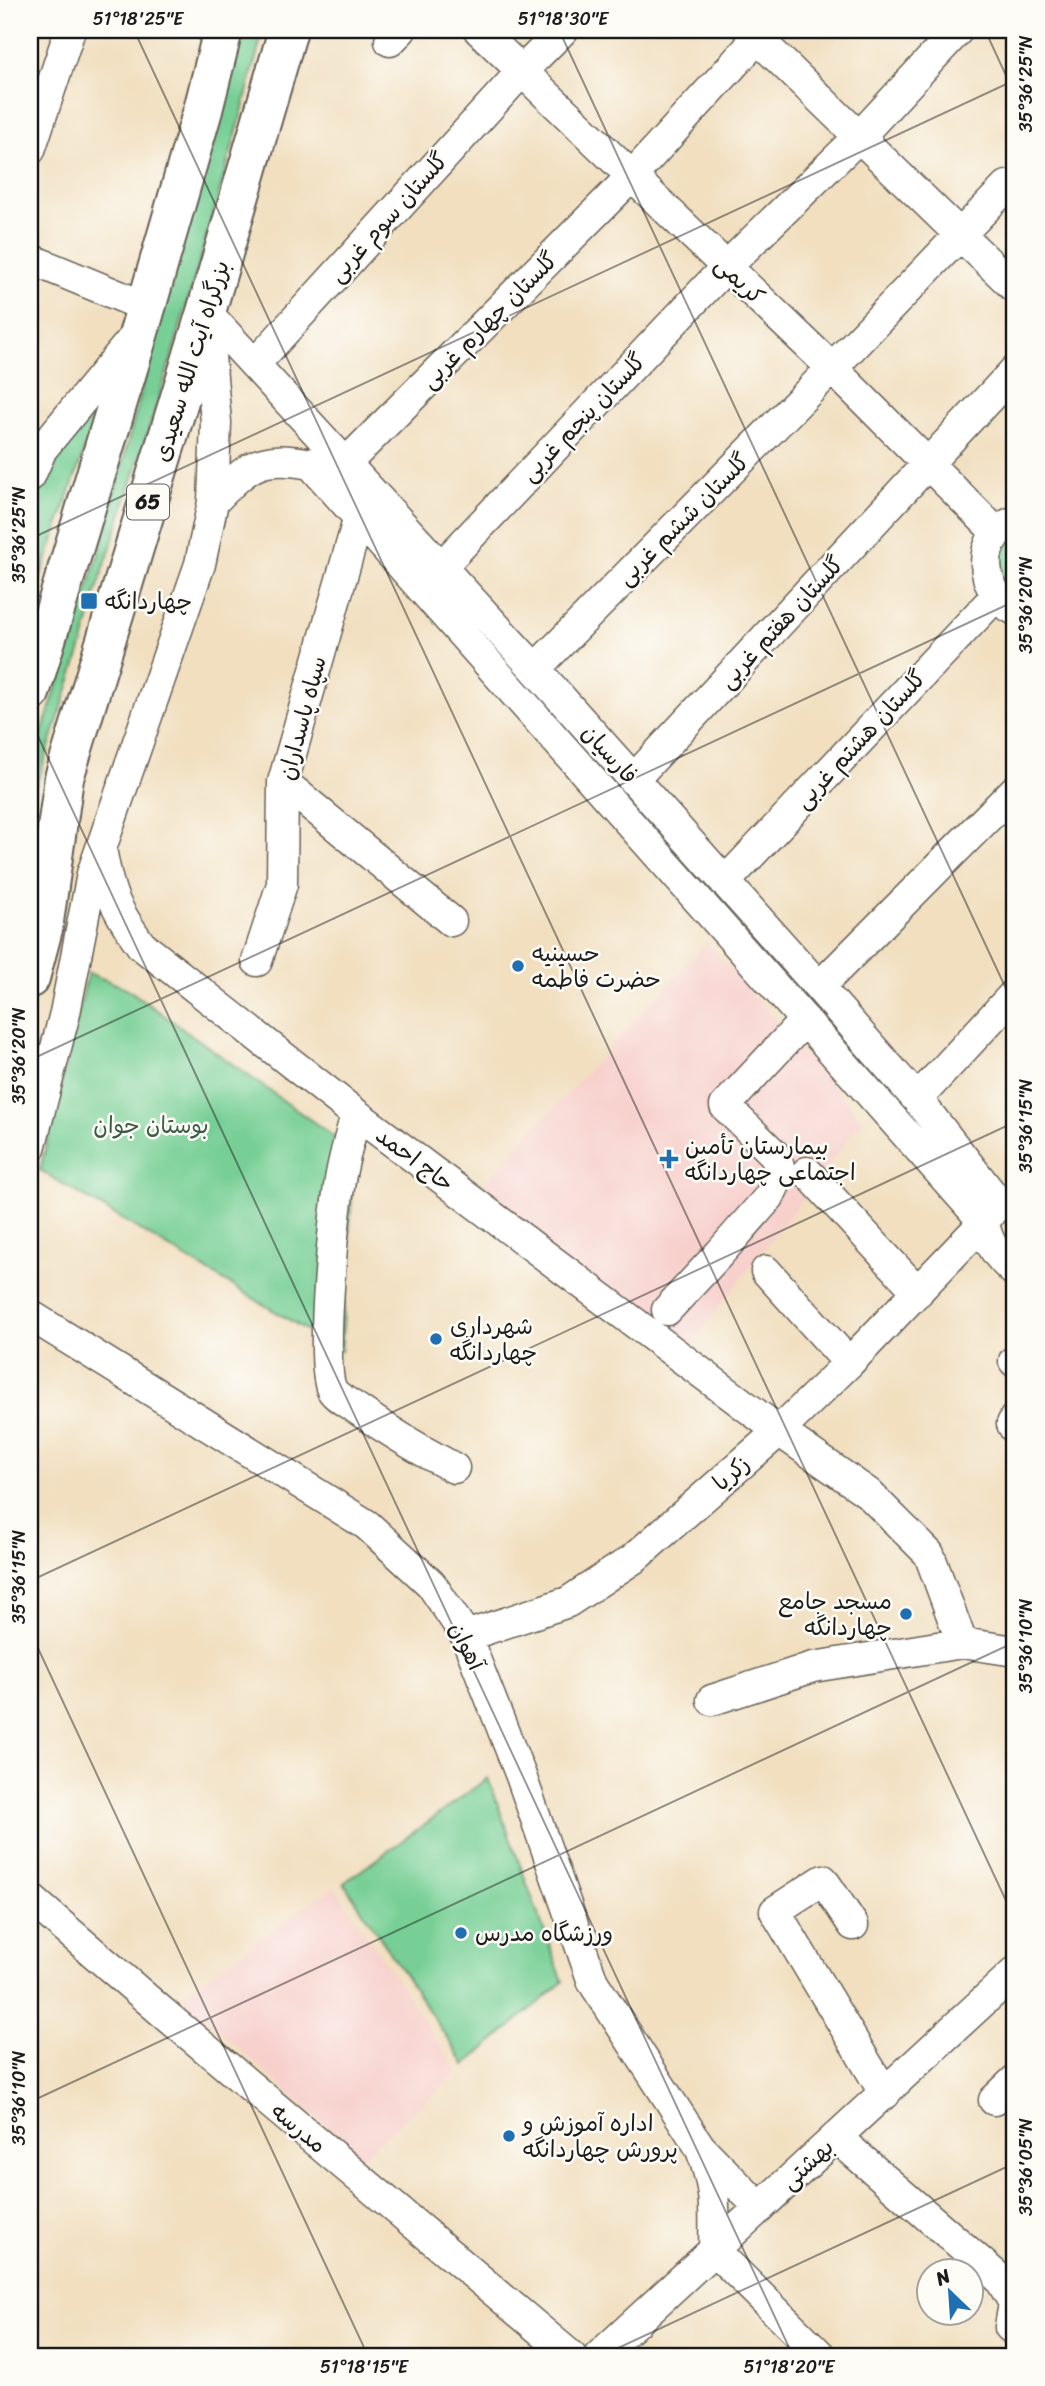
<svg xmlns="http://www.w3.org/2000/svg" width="1045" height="2386" font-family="Sriracha,'Playpen Sans Arabic',sans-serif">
	<rect width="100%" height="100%" fill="#fdfcf7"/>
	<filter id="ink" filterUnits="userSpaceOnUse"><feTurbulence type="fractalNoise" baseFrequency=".0143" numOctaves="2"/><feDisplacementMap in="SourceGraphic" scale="14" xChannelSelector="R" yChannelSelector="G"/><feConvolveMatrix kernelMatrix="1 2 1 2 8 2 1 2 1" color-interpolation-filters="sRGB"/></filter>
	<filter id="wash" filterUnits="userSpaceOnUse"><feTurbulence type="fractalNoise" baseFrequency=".00686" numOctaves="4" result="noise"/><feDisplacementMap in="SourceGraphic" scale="28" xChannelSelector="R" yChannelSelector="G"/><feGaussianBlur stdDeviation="1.57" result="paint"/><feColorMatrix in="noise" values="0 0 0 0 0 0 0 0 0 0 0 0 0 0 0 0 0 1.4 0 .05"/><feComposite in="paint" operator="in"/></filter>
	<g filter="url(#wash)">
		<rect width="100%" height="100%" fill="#f1dfc0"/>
		<path fill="#f7d0cc" d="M 707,943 L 863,1120 L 682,1356 L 469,1199 Z
			M 334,1886 L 458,2072 L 361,2157 L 180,1996 Z"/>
		<path fill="#77cf95" stroke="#4a7658" stroke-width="2" d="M 244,30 L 263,30 L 239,124 L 167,372 L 96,593 L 83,643 L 30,805 L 30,771 L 98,556 L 178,252 Z
			M 97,413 L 30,608 C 30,580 26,550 30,522 C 34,490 73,435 97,413 Z
			M 1015,532 L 1015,596 L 1002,584 L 1000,549 Z
			M 88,973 L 126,988 L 355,1152 L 341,1351 L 40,1170 Z
			M 488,1778 L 563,1982 L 465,2065 L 344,1883 Z"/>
	</g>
	<g filter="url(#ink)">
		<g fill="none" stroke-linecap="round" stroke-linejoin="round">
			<defs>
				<path id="minor" d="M 479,30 L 832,368 L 997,533
					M 749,30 L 1015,288
					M 390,41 L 401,30
					M 30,150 L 70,30
					M 30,259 L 146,307
					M 206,312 L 535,669 L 819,987 L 917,1099 L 1001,1206
					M 255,364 L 522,71 L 563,30
					M 346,463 L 632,176 L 765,30
					M 311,464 L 984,1222 L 849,1363 L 779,1431 L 633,1559 L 568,1602 L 466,1636
					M 30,476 L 42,449 L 134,337
					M 213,502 C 248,466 258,454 311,464
					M 1015,521 C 974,536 979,593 1015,610
					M 441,567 L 726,267 L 859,137 L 958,30
					M 535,669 L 832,368 L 1007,186
					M 633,780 L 1015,370
					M 283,782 L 451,921
					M 101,848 C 109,894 114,907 141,945 L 356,1114 L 779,1431 L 868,1493 L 929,1554 L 962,1643
					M 725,882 L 996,596
					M 257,961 L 282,884 L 283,782 L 359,517
					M 819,987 L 1015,790
					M 917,1099 L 1015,993
					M 356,1114 C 350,1138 342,1162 339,1187 C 334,1219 319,1366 332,1390 C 337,1398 350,1404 357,1409 C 388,1431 420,1450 454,1468
					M 30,1148 L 65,1013 L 92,874 L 200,564 L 213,502 L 216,422 L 207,323
					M 807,1172 L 918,1292
					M 992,1211 L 984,1222 C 987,1243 999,1258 1015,1272
					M 766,1271 L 849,1363
					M 667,1310 L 720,1253 L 769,1197 L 778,1178 L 779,1166 L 774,1154 L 725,1106 L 805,1020
					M 30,1315 L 367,1525 L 431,1584 L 466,1636 L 521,1776 L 593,1982 L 700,2147
					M 1014,1361 L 1015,1362
					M 1015,1418 L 1012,1424 L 1015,1429
					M 712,1700 L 813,1667 L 962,1643 L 1015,1651
					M 30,1898 L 161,2011 L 571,2356
					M 853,1925 L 823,1880 L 775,1911 L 885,2094
					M 994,2100 L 1015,2080
					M 836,2137 L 1000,2279 L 1014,2303 L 1010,2327 L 1015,2331
					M 760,2208 L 700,2147 C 716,2188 715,2207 714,2250 L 821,2356
					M 599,2356 L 1015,1972"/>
				<path id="highway" d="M 30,693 L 139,332 L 203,110 L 223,30
					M 30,978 L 43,929 L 64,778 L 206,312 L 288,30"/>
			</defs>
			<use href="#minor" stroke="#676055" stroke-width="33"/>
			<use href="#highway" stroke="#676055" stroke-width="42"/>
			<use href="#minor" stroke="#fff" stroke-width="30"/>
			<use href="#highway" stroke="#fff" stroke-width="38"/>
		</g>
	</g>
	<path fill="none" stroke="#1c1c1c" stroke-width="2" stroke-opacity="0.45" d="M 134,30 L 1015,1920M 559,30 L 1015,1008M 985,30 L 1015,95M 30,539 L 1015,80M 30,719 L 793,2356M 30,1060 L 1015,601M 30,1581 L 1015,1122M 30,1631 L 368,2356M 30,2102 L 1015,1642M 601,2356 L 1015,2163"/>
	<g fill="#1f6fb2" stroke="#fdfcf7" stroke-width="2.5">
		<rect x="80" y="592" width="18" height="18" rx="3.5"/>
		<circle cx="518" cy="966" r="7"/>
		<path d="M665.5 1148.5h7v7h7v7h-7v7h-7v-7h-7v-7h7z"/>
		<circle cx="436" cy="1339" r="7"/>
		<circle cx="906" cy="1614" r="7"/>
		<circle cx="461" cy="1933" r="7"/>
		<circle cx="509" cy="2136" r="7"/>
	</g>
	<g text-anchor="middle" stroke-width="5" stroke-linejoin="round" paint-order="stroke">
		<rect fill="#fdfcf7" stroke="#605f5e" stroke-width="2" x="127" y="484.5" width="42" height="35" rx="5"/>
		<g font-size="21" font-weight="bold" fill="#1c1c1c">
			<text x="148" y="509">65</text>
		</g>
		<g font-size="23" fill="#1c1c1c" stroke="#fdfcf7">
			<text transform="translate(388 217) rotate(-48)" y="8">گلستان سوم غربی</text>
			<text transform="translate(740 280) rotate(44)" y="8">کریمی</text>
			<text transform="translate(489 320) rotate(-45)" y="8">گلستان چهارم غربی</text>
			<text transform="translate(191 361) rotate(-73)" y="8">بزرگراه آیت الله سعیدی</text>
			<text transform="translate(583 417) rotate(-46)" y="8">گلستان پنجم غربی</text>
			<text transform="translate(683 519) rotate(-45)" y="8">گلستان ششم غربی</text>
			<text transform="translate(781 622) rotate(-47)" y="8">گلستان هفتم غربی</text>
			<text transform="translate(302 718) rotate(-75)" y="8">سپاه پاسداران</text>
			<text transform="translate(860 739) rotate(-47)" y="8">گلستان هشتم غربی</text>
			<text transform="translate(610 754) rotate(48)" y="8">فارسیان</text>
			<text transform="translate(415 1159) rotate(37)" y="8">حاج احمد</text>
			<text transform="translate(731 1473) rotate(-41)" y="8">زکریا</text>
			<text transform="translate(467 1646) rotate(64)" y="8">آهوان</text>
			<text transform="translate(299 2128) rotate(40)" y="8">مدرسه</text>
			<text transform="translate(807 2164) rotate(-43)" y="8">بهشتی</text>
		</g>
		<g font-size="23" fill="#1c1c1c" stroke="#fdfcf7" text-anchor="start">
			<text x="105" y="609">چهاردانگه</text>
			<text x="532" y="961">حسینیه<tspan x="532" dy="26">حضرت فاطمه</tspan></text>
			<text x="685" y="1154">بیمارستان تأمین<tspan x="685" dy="26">اجتماعی چهاردانگه</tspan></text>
			<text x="450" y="1334">شهرداری<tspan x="450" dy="26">چهاردانگه</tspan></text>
			<text x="892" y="1609" text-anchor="end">مسجد جامع<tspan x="892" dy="26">چهاردانگه</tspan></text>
			<text x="475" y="1941">ورزشگاه مدرس</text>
			<text x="523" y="2131">اداره آموزش و<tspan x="523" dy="26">پرورش چهاردانگه</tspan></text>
		</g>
		<g font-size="23" fill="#3c5b46" stroke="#fdfcf7">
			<text x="151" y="1133">بوستان جوان</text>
		</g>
	</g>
	<rect width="1045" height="2386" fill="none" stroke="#fdfcf7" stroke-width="77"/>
	<g transform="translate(950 2292) rotate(335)"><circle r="33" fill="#fdfcf7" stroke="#a3a29f" stroke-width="2"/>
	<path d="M0-5L12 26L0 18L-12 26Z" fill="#1f6fb2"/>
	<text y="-10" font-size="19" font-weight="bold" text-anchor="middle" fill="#1c1c1c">N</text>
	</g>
	<rect x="38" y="38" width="968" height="2310" fill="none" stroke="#1c1c1c" stroke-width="2.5"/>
	<g font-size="18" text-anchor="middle" fill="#1c1c1c">
		<text x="138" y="25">51°18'25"E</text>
		<text x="563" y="25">51°18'30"E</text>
		<text transform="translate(1026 84) rotate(-90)" y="6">35°36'25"N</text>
		<text transform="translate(19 535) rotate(-90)" y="6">35°36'25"N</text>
		<text transform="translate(1026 605) rotate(-90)" y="6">35°36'20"N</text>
		<text transform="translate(19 1056) rotate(-90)" y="6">35°36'20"N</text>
		<text transform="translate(1026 1126) rotate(-90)" y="6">35°36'15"N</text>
		<text transform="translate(19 1577) rotate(-90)" y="6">35°36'15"N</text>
		<text transform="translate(1026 1646) rotate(-90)" y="6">35°36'10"N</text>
		<text transform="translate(19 2098) rotate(-90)" y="6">35°36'10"N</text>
		<text transform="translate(1026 2167) rotate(-90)" y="6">35°36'05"N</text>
		<text x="364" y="2373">51°18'15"E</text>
		<text x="789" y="2373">51°18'20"E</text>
	</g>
</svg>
